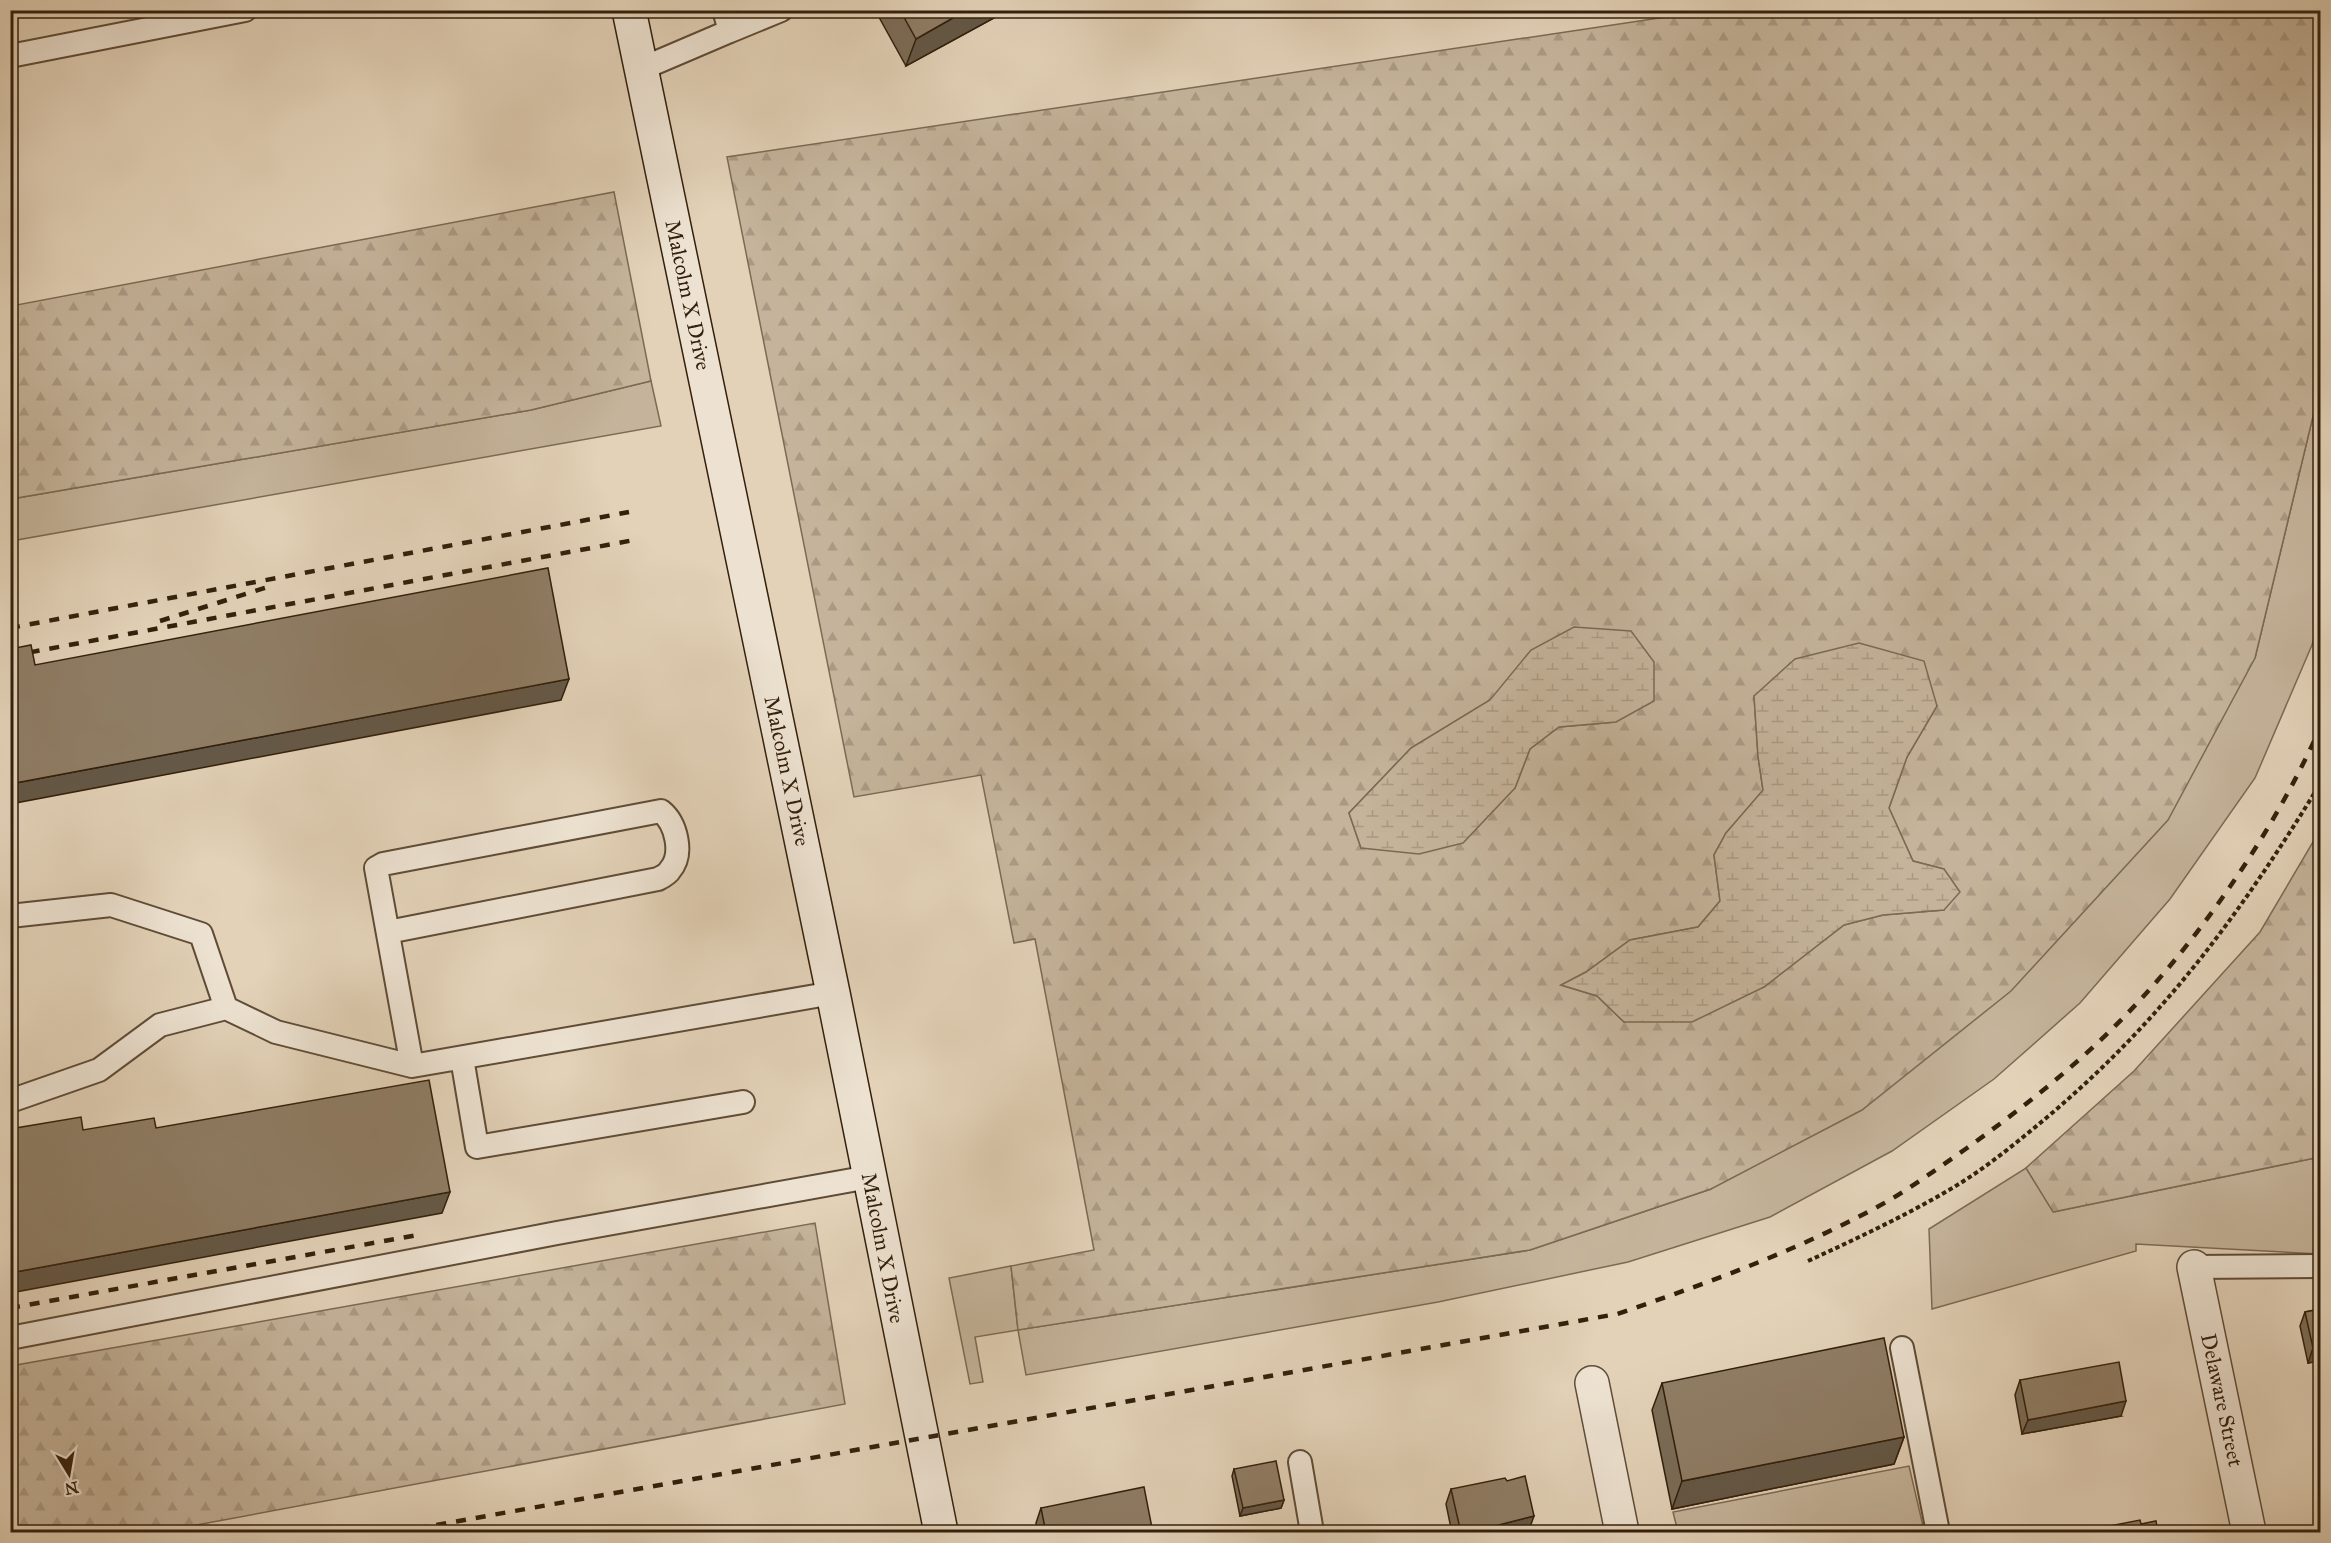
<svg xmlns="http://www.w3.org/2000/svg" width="2331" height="1543" font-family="'IM FELL Great Primer',serif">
	<defs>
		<pattern id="forest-firs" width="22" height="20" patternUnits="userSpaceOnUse" patternTransform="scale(1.5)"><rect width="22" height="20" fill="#c5b49b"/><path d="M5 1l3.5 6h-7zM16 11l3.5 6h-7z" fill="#aa9a84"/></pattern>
		<pattern id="wetland-marsh" width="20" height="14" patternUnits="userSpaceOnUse" patternTransform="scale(1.5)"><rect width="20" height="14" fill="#c5b49b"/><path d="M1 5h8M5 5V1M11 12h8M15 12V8" fill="none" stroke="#aa9a84"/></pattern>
	</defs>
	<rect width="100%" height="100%" fill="#e3d2b8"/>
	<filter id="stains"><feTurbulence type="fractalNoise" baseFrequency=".00333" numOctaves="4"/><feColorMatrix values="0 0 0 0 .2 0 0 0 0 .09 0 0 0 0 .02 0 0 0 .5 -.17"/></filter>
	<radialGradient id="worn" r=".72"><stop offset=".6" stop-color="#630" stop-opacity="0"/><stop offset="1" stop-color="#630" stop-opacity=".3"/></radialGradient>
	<path fill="#c5b49b" stroke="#7c6a54" stroke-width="1.5" d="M 651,381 L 661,426 L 11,541 L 11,499 L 531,410 Z
		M 2320,387 L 2320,617 L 2312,645 L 2255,778 L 2170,899 L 2080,1003 L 1994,1079 L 1892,1151 L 1770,1217 L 1628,1262 L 1438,1302 L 1026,1375 L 1018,1330 L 975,1337 L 983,1382 L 970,1384 L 949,1278 L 1011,1266 L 1018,1330 L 1530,1250 L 1711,1189 L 2255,658 Z
		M 2320,1157 L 2320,1254 L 2136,1244 L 2136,1251 L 1932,1309 L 1929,1229 L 2026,1168 L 2054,1212 Z
		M 1909,1466 L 1923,1526 L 1887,1532 L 1678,1532 L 1673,1512 Z"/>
	<path fill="url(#forest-firs)" stroke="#7c6a54" stroke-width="1.5" fill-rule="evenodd" d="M 1706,11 L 2320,11 L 2320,387 L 2255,658 L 2168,820 L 2011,991 L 1862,1110 L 1711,1189 L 1530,1250 L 1018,1330 L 1011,1266 L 1094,1250 L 1035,939 L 1014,943 L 981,775 L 854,797 L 727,157 ZM 1754,696 L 1937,706 L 1907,757 L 1889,808 L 1913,861 L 1944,869 L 1944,910 L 1883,915 L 1844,925 L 1764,987 L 1624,1022 L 1597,996 L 1561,985 L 1586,972 L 1630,940 L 1698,927 L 1720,901 L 1714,855 L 1726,833 L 1763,791 L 1758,756 ZM 1490,700 L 1616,722 L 1559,727 L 1530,749 L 1515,788 L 1361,848 L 1349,813 L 1411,748 Z
		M 614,192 L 651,381 L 531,410 L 11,499 L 11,306 Z
		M 2320,830 L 2320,1157 L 2053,1212 L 2026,1168 L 2134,1071 L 2260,932 Z
		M 815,1223 L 845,1404 L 159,1532 L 11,1532 L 11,1366 Z"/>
	<path fill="url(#wetland-marsh)" stroke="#7c6a54" stroke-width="1.5" d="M 1574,627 L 1631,631 L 1654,662 L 1654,701 L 1616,722 L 1559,727 L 1530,749 L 1515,788 L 1463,843 L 1419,854 L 1361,848 L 1349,813 L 1411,748 L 1490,700 L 1531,650 Z
		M 1859,643 L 1924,661 L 1937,706 L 1907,757 L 1889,808 L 1913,861 L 1944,869 L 1960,892 L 1944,910 L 1883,915 L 1844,925 L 1764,987 L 1692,1022 L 1624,1022 L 1597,996 L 1561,985 L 1586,972 L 1630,940 L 1698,927 L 1720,901 L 1714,855 L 1726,833 L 1763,790 L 1758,756 L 1754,696 L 1795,659 Z"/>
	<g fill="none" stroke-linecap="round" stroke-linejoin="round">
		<defs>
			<path id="lane" d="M 730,31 L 781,10
				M 10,56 L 245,10
				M 641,69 L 730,31 L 724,10
				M 10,916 L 111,905 L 201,934 L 226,1008 L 276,1032 L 412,1066 L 833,993
				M 388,932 L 658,879 C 662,877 668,874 670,870 C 684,854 676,823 661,811 L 383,864 L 376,868 L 412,1066
				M 462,1058 L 477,1147 L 743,1102
				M 10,1101 L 99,1070 L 160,1025 L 226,1008
				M 2194,1267 L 2320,1266
				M 10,1338 L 557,1233 L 869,1177
				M 1902,1348 L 1938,1532
				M 1300,1462 L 1312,1532"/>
			<path id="street" d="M 2194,1267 L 2249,1532
				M 1592,1383 L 1622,1532"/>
			<path id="secondary" d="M 629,10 L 833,993 L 941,1532"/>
		</defs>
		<use href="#lane" stroke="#5f4c37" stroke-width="26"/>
		<use href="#street" stroke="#5f4c37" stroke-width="36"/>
		<use href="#secondary" stroke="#33200c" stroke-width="36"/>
		<path stroke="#33200c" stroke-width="4" stroke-dasharray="4.5 3" stroke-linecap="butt" d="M 1808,1261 C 1858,1238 1907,1215 1954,1187 C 1986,1168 2016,1143 2045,1119 C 2163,1020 2241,913 2320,784"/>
		<use href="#lane" stroke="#ede2d1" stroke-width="22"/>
		<use href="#street" stroke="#ede2d1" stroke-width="33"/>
		<use href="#secondary" stroke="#ede2d1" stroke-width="33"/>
		<path stroke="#33200c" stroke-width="4.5" stroke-dasharray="10 10" stroke-linecap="butt" d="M 160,621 L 268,587
			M 10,628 L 629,512
			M 10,656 L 634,540
			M 10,1308 L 418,1235
			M 397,1532 L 1617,1314 C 1711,1282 1802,1249 1888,1201 C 1915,1185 1941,1166 1967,1148 C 2017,1112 2066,1074 2110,1031 C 2193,950 2273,834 2320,728"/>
	</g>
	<path fill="#7b6c57" stroke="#33200c" stroke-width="1.5" d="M 875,10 L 1004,10 L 1003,13 L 906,66 Z
		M 2320,1309 L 2320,1366 L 2319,1361 L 2308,1363 L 2300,1326 L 2305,1312 Z
		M 2020,1380 L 2121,1416 L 2022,1434 L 2015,1395 Z
		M 1662,1383 L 1904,1437 L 1894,1464 L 1672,1509 L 1652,1410 Z
		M 1234,1469 L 1284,1500 L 1281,1508 L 1240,1516 L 1232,1476 Z
		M 1451,1489 L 1529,1530 L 1519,1533 L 1452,1533 L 1446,1504 Z
		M 1041,1508 L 1153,1533 L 1037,1533 L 1036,1523 Z"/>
	<path fill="#645847" stroke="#33200c" stroke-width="1.5" d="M 967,10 L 1004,10 L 1003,13 L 906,66 L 916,39 Z
		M 569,679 L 561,700 L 10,804 L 10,784 Z
		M 450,1192 L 442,1213 L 10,1293 L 10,1273 Z
		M 2320,1347 L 2320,1357 L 2319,1361 L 2308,1363 L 2313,1348 Z
		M 2126,1401 L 2121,1416 L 2022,1434 L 2028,1420 Z
		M 1904,1437 L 1894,1464 L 1672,1509 L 1682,1481 Z
		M 1284,1500 L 1281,1508 L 1240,1516 L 1243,1508 Z
		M 1534,1516 L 1529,1530 L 1519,1533 L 1467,1533 Z"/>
	<path fill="#8f7d65" stroke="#33200c" stroke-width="1.5" d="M 900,10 L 967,10 L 916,39 Z
		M 548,568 L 569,679 L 10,784 L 10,649 L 31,645 L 35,665 Z
		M 429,1080 L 450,1192 L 10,1273 L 10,1129 L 81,1117 L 83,1130 L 154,1118 L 156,1128 Z
		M 2320,1309 L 2320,1347 L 2313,1348 L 2305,1312 Z
		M 1884,1338 L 1904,1437 L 1682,1481 L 1662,1383 Z
		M 2119,1362 L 2126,1401 L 2028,1420 L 2020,1380 Z
		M 1276,1461 L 1284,1500 L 1243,1508 L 1234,1469 Z
		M 1525,1476 L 1534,1516 L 1467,1533 L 1461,1533 L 1451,1489 L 1505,1478 L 1507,1481 Z
		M 1144,1487 L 1153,1533 L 1046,1533 L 1041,1508 Z
		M 2140,1520 L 2141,1524 L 2156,1521 L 2158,1533 L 2074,1533 Z"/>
	<g text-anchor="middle" stroke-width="4.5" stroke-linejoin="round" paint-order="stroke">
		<g font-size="21" fill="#33200c" stroke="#ede2d1">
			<text transform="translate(688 295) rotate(78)" y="7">Malcolm X Drive</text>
			<text transform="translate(787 771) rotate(78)" y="7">Malcolm X Drive</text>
			<text transform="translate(883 1248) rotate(79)" y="7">Malcolm X Drive</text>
			<text transform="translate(2222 1400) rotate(78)" y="7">Delaware Street</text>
		</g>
	</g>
	<rect width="2331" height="1543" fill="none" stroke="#e3d2b8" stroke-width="36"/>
	<rect x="12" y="12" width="2307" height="1519" fill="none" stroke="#33200c" stroke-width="3"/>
	<rect x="18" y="18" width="2295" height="1507" fill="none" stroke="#33200c" stroke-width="1.5"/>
	<g transform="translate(69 1474) rotate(169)" stroke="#ede2d1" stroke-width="4.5" paint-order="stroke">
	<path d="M0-4.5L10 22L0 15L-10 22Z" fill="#33200c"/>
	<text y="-9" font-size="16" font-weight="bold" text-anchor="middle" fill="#33200c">N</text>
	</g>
	<rect width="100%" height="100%" filter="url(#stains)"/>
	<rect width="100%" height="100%" fill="url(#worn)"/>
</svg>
